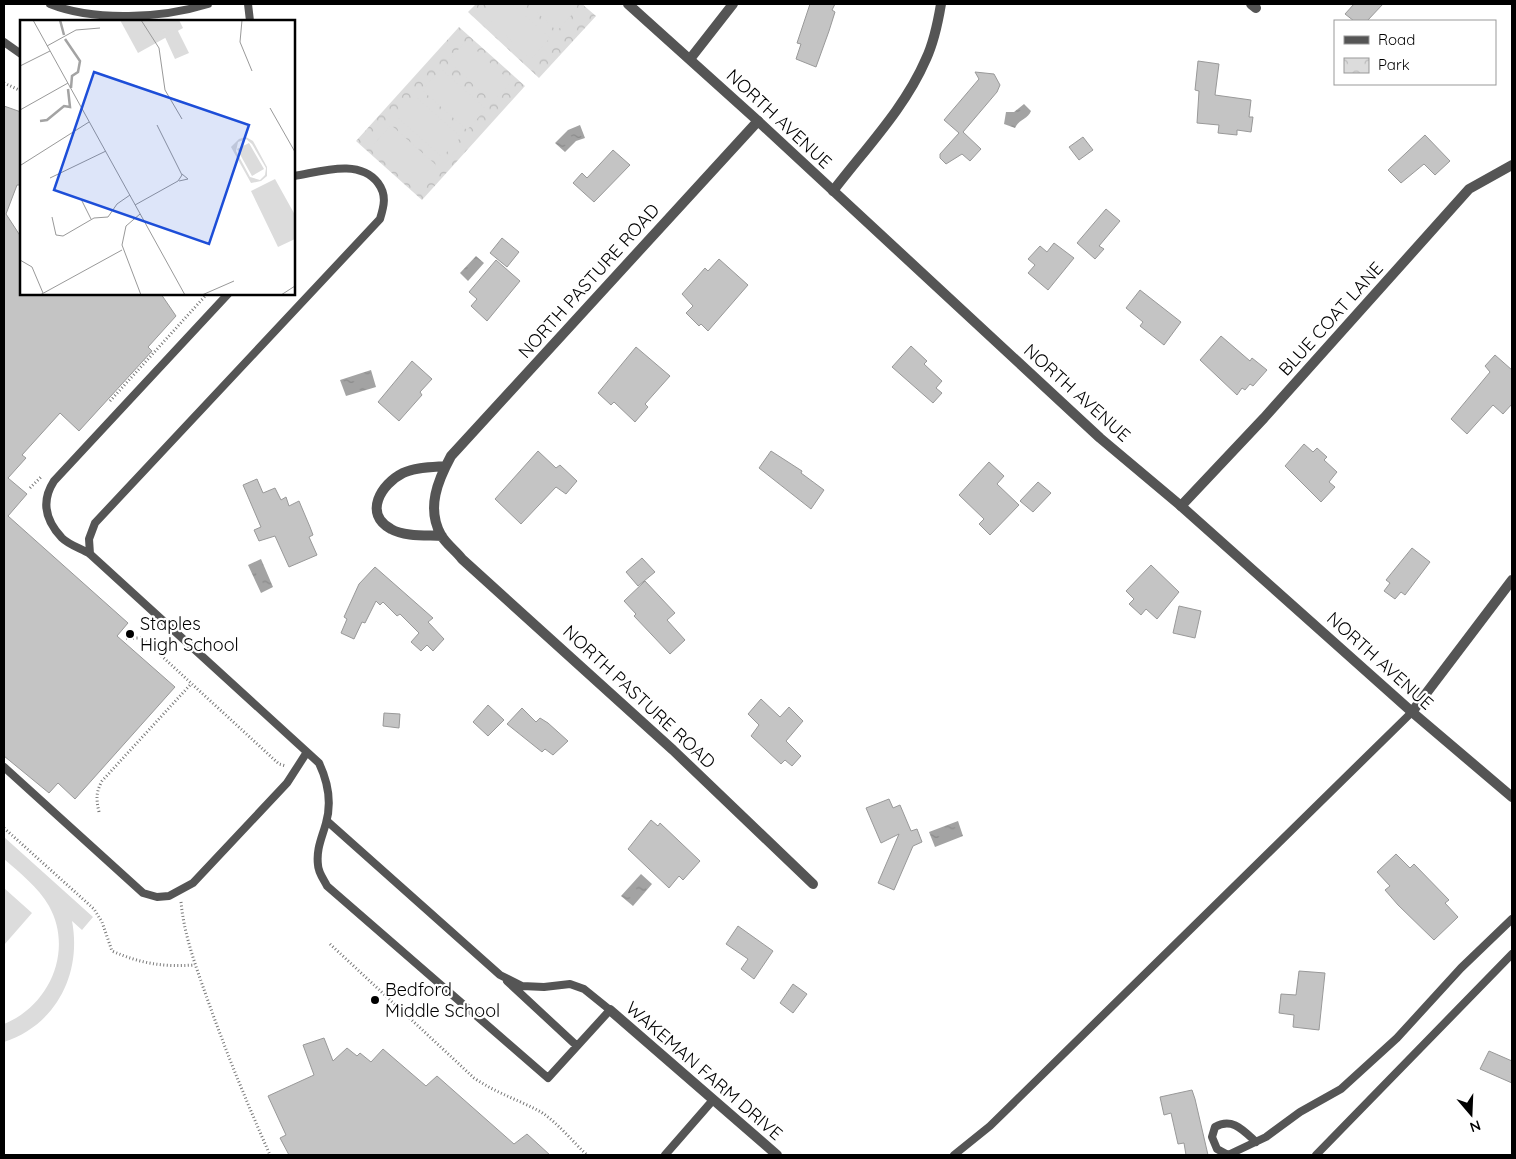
<svg xmlns="http://www.w3.org/2000/svg" width="1516" height="1159" font-family="Quicksand,sans-serif">
	<defs>
		<pattern id="park-crowns" width="20" height="18" patternUnits="userSpaceOnUse" patternTransform="scale(1.25)"><rect width="20" height="18" fill="#dcdcdc"/><path d="M2 6a3 3 0 1 1 6 0M12 15a3 3 0 1 1 6 0" fill="none" stroke="#bbb"/></pattern>
		<pattern id="water-ripples" width="26" height="14" patternUnits="userSpaceOnUse" patternTransform="scale(1.25)"><rect width="26" height="14" fill="#a3a3a3"/><path d="M2 4q2-2 4 0t4 0M15 11q2-2 4 0t4 0" fill="none" stroke="#8b8b8b"/></pattern>
	</defs>
	<rect width="100%" height="100%" fill="#fff"/>
	<path fill="url(#park-crowns)" d="M 476,4 L 582,4 L 596,16 L 539,78 L 468,12 Z
		M 459,27 L 525,86 L 422,200 L 356,141 Z"/>
	<path fill="#dcdcdc" d="M 500,4 L 512,4 L 550,38 L 531,59 L 487,18 Z
		M 528,4 L 569,4 L 576,10 L 557,31 Z
		M 466,41 L 511,82 L 493,102 L 448,61 Z
		M 441,69 L 486,109 L 467,130 L 422,90 Z
		M 416,97 L 461,137 L 442,157 L 397,117 Z
		M 391,125 L 436,165 L 417,185 L 373,145 Z
		M 4,837 L 93,917 L 82,930 L 72,921 C 82,974 56,1025 4,1042 L 4,1024 C 49,1006 74,951 49,906 C 38,887 20,873 4,859 Z
		M 4,888 L 32,913 L 4,945 Z"/>
	<path fill="url(#water-ripples)" d="M 1024,104 L 1031,111 C 1028,119 1019,119 1015,128 L 1004,124 L 1006,112 L 1014,112 Z
		M 580,125 L 585,138 L 576,141 L 565,152 L 555,143 L 568,130 Z
		M 476,256 L 484,263 L 468,281 L 460,273 Z
		M 371,370 L 376,387 L 346,396 L 340,380 Z
		M 261,559 L 273,587 L 261,593 L 248,565 Z
		M 958,821 L 963,836 L 935,847 L 929,832 Z
		M 641,874 L 652,884 L 633,906 L 621,896 Z"/>
	<path fill="#c4c4c4" stroke="#999" d="M 810,4 L 835,4 L 832,10 L 835,12 L 829,31 L 816,67 L 796,59 L 801,44 L 797,43 Z
		M 1354,4 L 1383,4 L 1367,21 L 1354,21 L 1345,14 Z
		M 1198,61 L 1219,64 L 1215,95 L 1251,100 L 1249,117 L 1253,117 L 1251,132 L 1237,130 L 1237,135 L 1218,133 L 1219,125 L 1197,123 L 1199,91 L 1195,90 Z
		M 975,72 L 994,74 L 1000,85 L 997,92 L 963,132 L 981,149 L 970,161 L 962,154 L 946,164 L 940,158 L 940,154 L 959,133 L 944,120 L 979,79 Z
		M 4,106 L 21,112 L 21,185 L 17,185 L 6,214 L 21,237 L 21,294 L 161,294 L 176,316 L 148,347 L 152,351 L 79,431 L 60,413 L 22,455 L 26,458 L 8,478 L 27,494 L 8,516 L 128,623 L 117,636 L 175,687 L 75,799 L 58,783 L 49,793 L 4,756 Z
		M 1425,135 L 1450,161 L 1435,175 L 1424,164 L 1401,183 L 1388,170 Z
		M 1083,137 L 1093,150 L 1079,160 L 1069,147 Z
		M 613,150 L 630,165 L 594,202 L 573,183 L 582,173 L 587,178 Z
		M 1106,209 L 1120,221 L 1099,246 L 1104,249 L 1095,259 L 1077,243 Z
		M 502,238 L 519,252 L 507,267 L 490,253 Z
		M 1054,243 L 1074,258 L 1048,290 L 1028,273 L 1035,265 L 1028,259 L 1040,246 L 1047,252 Z
		M 719,259 L 748,285 L 708,331 L 701,324 L 699,326 L 686,313 L 693,306 L 682,294 L 705,268 L 708,271 Z
		M 496,260 L 520,281 L 487,321 L 471,306 L 477,299 L 469,292 Z
		M 1140,290 L 1181,322 L 1164,345 L 1140,326 L 1143,322 L 1126,308 Z
		M 1221,336 L 1250,361 L 1252,358 L 1267,370 L 1253,386 L 1250,384 L 1245,390 L 1242,388 L 1237,395 L 1200,360 Z
		M 911,346 L 927,361 L 924,364 L 942,381 L 936,388 L 942,393 L 933,403 L 892,367 Z
		M 636,347 L 670,376 L 645,404 L 648,407 L 635,422 L 614,402 L 611,405 L 598,393 Z
		M 1495,355 L 1512,370 L 1512,404 L 1503,414 L 1493,405 L 1467,434 L 1451,419 L 1490,372 L 1485,366 Z
		M 412,361 L 432,379 L 420,392 L 422,395 L 399,421 L 378,402 Z
		M 1304,444 L 1313,452 L 1317,448 L 1327,457 L 1324,460 L 1337,472 L 1329,482 L 1335,487 L 1321,502 L 1285,466 Z
		M 538,451 L 556,468 L 560,465 L 577,481 L 566,494 L 556,487 L 521,524 L 495,499 Z
		M 771,451 L 802,471 L 801,473 L 824,490 L 811,509 L 759,468 Z
		M 989,462 L 1004,476 L 997,484 L 1019,505 L 990,535 L 979,524 L 984,519 L 959,495 Z
		M 257,479 L 263,493 L 275,488 L 281,500 L 286,497 L 289,506 L 299,501 L 310,527 L 313,535 L 309,537 L 317,555 L 289,567 L 275,536 L 259,541 L 254,530 L 261,527 L 243,485 Z
		M 1038,482 L 1051,493 L 1033,512 L 1020,501 Z
		M 1412,548 L 1430,562 L 1405,595 L 1401,592 L 1395,599 L 1384,591 L 1390,583 L 1386,580 Z
		M 642,558 L 655,572 L 638,586 L 626,572 Z
		M 1151,565 L 1179,592 L 1157,619 L 1146,609 L 1141,615 L 1129,604 L 1134,599 L 1126,591 Z
		M 375,567 L 433,618 L 428,622 L 444,639 L 433,651 L 427,645 L 421,651 L 411,642 L 419,633 L 400,614 L 397,616 L 383,602 L 380,605 L 376,601 L 365,623 L 362,622 L 354,639 L 341,633 L 347,619 L 344,617 L 359,584 Z
		M 645,581 L 675,613 L 667,620 L 685,640 L 670,654 L 634,616 L 636,614 L 624,601 Z
		M 1179,606 L 1201,611 L 1195,638 L 1173,633 Z
		M 761,699 L 780,717 L 789,707 L 803,721 L 786,741 L 801,756 L 792,766 L 785,760 L 781,764 L 751,736 L 759,725 L 748,714 Z
		M 488,705 L 504,720 L 488,736 L 473,722 Z
		M 522,708 L 536,722 L 540,718 L 548,723 L 568,741 L 553,755 L 545,749 L 542,752 L 507,724 Z
		M 384,713 L 400,714 L 399,728 L 383,726 Z
		M 889,799 L 893,808 L 900,805 L 911,831 L 917,829 L 922,842 L 913,846 L 894,890 L 878,883 L 899,834 L 881,843 L 866,808 Z
		M 651,820 L 658,826 L 660,823 L 700,861 L 683,880 L 679,876 L 669,888 L 628,849 Z
		M 1396,854 L 1410,868 L 1414,864 L 1449,900 L 1445,903 L 1458,917 L 1434,940 L 1398,905 L 1385,890 L 1390,886 L 1377,872 Z
		M 738,926 L 773,951 L 754,979 L 741,969 L 748,959 L 726,944 Z
		M 1299,971 L 1325,973 L 1319,1030 L 1293,1027 L 1294,1015 L 1279,1013 L 1281,994 L 1296,995 Z
		M 793,984 L 807,994 L 793,1013 L 780,1003 Z
		M 324,1038 L 333,1061 L 347,1048 L 357,1056 L 360,1053 L 371,1062 L 383,1049 L 426,1086 L 437,1076 L 514,1144 L 527,1134 L 550,1155 L 289,1155 L 280,1138 L 286,1135 L 268,1096 L 314,1075 L 303,1045 Z
		M 1489,1051 L 1512,1061 L 1512,1083 L 1480,1069 Z
		M 1192,1090 L 1195,1099 L 1208,1155 L 1186,1155 L 1184,1143 L 1178,1144 L 1171,1113 L 1164,1115 L 1160,1097 Z"/>
	<g fill="none" stroke-linecap="round" stroke-linejoin="round">
		<path stroke="#777" stroke-width="3" stroke-dasharray="1 2.5" stroke-linecap="butt" d="M 4,83 L 21,91
			M 110,401 L 207,294
			M 30,488 L 42,476
			M 126,638 L 142,638 L 279,764 L 286,766
			M 99,812 C 96,799 96,792 102,781 L 191,684
			M 4,828 L 94,909 L 102,922 L 112,951 C 142,964 163,967 195,965
			M 181,902 C 184,935 196,967 207,998 C 226,1052 247,1103 270,1155
			M 330,944 L 474,1078 C 496,1093 519,1100 541,1112 C 558,1123 573,1142 587,1155"/>
		<path stroke="#555" stroke-width="8" d="M 50,4 C 95,22 163,18 208,4
			M 248,4 L 250,21
			M 4,42 L 21,54
			M 228,294 L 54,481 C 41,501 45,520 62,538 C 69,545 82,549 90,554 L 319,763 C 328,782 332,802 326,823 C 322,838 316,849 318,865 C 318,872 324,880 327,886 L 548,1078 L 610,1010 L 584,989 L 570,984 L 544,987 L 522,986 L 500,975 L 327,821
			M 90,554 L 89,539 L 95,523 L 380,219 C 384,206 387,195 378,183 C 359,158 320,172 294,176
			M 4,767 L 143,893 L 157,897 L 169,896 L 193,883 L 287,783 L 307,752
			M 507,981 L 577,1046
			M 665,1155 L 713,1100
			M 954,1155 L 990,1126 L 1412,712
			M 1228,1155 L 1266,1137 L 1300,1112 L 1341,1089 L 1397,1038 L 1461,968 L 1512,919
			M 1228,1155 L 1217,1149 L 1212,1137 L 1215,1127 C 1232,1117 1243,1130 1256,1142
			M 1316,1155 L 1512,954"/>
		<path stroke="#555" stroke-width="10" d="M 1251,4 L 1256,8
			M 690,59 L 733,4
			M 758,121 L 451,456 C 438,480 426,508 441,535 C 446,544 456,551 462,559 L 673,750 L 813,884
			M 833,191 C 865,149 905,108 926,59 C 934,42 938,22 941,4
			M 1181,506 L 1264,418 L 1469,189 L 1512,165
			M 442,536 C 427,535 405,537 391,529 C 363,514 381,484 403,473 C 415,467 433,467 446,466
			M 1412,712 L 1512,580
			M 610,1010 L 777,1155"/>
		<path stroke="#555" stroke-width="10" d="M 628,4 L 758,121 L 1100,438 L 1181,506 L 1412,712 L 1512,797"/>
	</g>
	<g fill="#000" stroke="#fff" stroke-width="2">
		<circle cx="130" cy="634" r="5"/>
		<circle cx="375" cy="1000" r="5"/>
	</g>
	<g text-anchor="middle" stroke-width="4.5" stroke-linejoin="round" paint-order="stroke">
		<g font-size="18" fill="#000" stroke="#fff">
			<text transform="translate(779 119) rotate(43)" y="6">NORTH AVENUE</text>
			<text transform="translate(589 281) rotate(-48)" y="6">NORTH PASTURE ROAD</text>
			<text transform="translate(1331 319) rotate(-48)" y="6">BLUE COAT LANE</text>
			<text transform="translate(1077 393) rotate(42)" y="6">NORTH AVENUE</text>
			<text transform="translate(1380 661) rotate(42)" y="6">NORTH AVENUE</text>
			<text transform="translate(639 697) rotate(43)" y="6">NORTH PASTURE ROAD</text>
			<text transform="translate(704 1071) rotate(41)" y="6">WAKEMAN FARM DRIVE</text>
		</g>
		<g font-size="18" fill="#000" stroke="#fff" text-anchor="start">
			<text x="140" y="630">Staples<tspan x="140" dy="21">High School</tspan></text>
			<text x="385" y="996">Bedford<tspan x="385" dy="21">Middle School</tspan></text>
		</g>
	</g>
	<g transform="translate(20 20)">
		<rect width="275" height="275" fill="#fff"/>
		<path d="M 100,0 L 159,0 L 163,8 L 118,33 Z" fill="#dcdcdc"/>
		<path d="M 135,0 L 154,0 L 157,6 L 141,13 ZM 157,9 L 169,33 L 155,39 L 144,15 ZM 226,117 L 233,121 L 247,147 L 247,156 L 241,161 L 231,163 L 211,127 L 219,119 ZM 226,119 L 232,124 L 246,148 L 245,155 L 240,160 L 230,157 L 216,131 L 218,122 ZM 229,123 L 244,149 L 232,156 L 217,129 ZM 255,159 L 275,195 L 275,219 L 258,227 L 231,171 Z" fill="#dcdcdc" fill-rule="evenodd"/>
		<path fill="none" stroke="#a3a3a3" stroke-width="2.5" d="M 40,0 L 44,15M 45,19 L 60,41 L 58,52 L 52,56 L 51,68M 20,101 L 27,100 L 44,86 L 50,87 L 48,69"/>
		<path fill="none" stroke="#999" stroke-width="1" d="M 13,0 L 165,275M 121,0 L 139,28 L 145,70 L 162,99M 222,0 L 220,22 L 232,51M 27,26 L 56,10 L 80,8M 0,46 L 30,31M 250,88 L 275,132M 0,90 L 48,63M 1,145 L 69,102M 30,158 L 86,131M 159,161 L 168,159 L 162,154M 61,179 L 71,199M 115,185 L 158,161 L 162,155 L 137,105M 120,194 L 106,206 L 102,225 L 121,275M 32,197 L 36,215 L 43,216 L 74,198 L 88,197 L 97,184 L 110,175M 0,240 L 12,247 L 23,273M 20,275 L 102,230M 182,275 L 214,261M 261,275 L 275,266"/>
		<path fill="#1d4ed8" fill-opacity="0.15" stroke="#1d4ed8" stroke-width="2.5" d="M 74,52 L 229,105 L 189,224 L 34,170 Z"/>
		<rect width="275" height="275" fill="none" stroke="#000" stroke-width="2.5"/>
	</g>
	<rect width="1516" height="1159" fill="none" stroke="#000000" stroke-width="10"/>
	<rect x="1334" y="20" width="162" height="65" fill="#ffffff" stroke="#999999"/>
	<rect x="1344" y="36" width="25" height="8" fill="#555555" stroke="#999999"/>
	<text x="1378" y="45" font-size="15" fill="#000000">Road</text>
	<rect x="1344" y="58" width="25" height="15" fill="url(#park-crowns)" stroke="#999999"/>
	<text x="1378" y="70" font-size="15" fill="#000000">Park</text>
	<g transform="translate(1471 1114) rotate(161)" stroke="#ffffff" stroke-width="4" paint-order="stroke">
	<path d="M0-4L9 19L0 12L-9 19Z" fill="#000000"/>
	<text y="-8" font-size="14" font-weight="bold" text-anchor="middle" fill="#000000">N</text>
	</g>
</svg>
